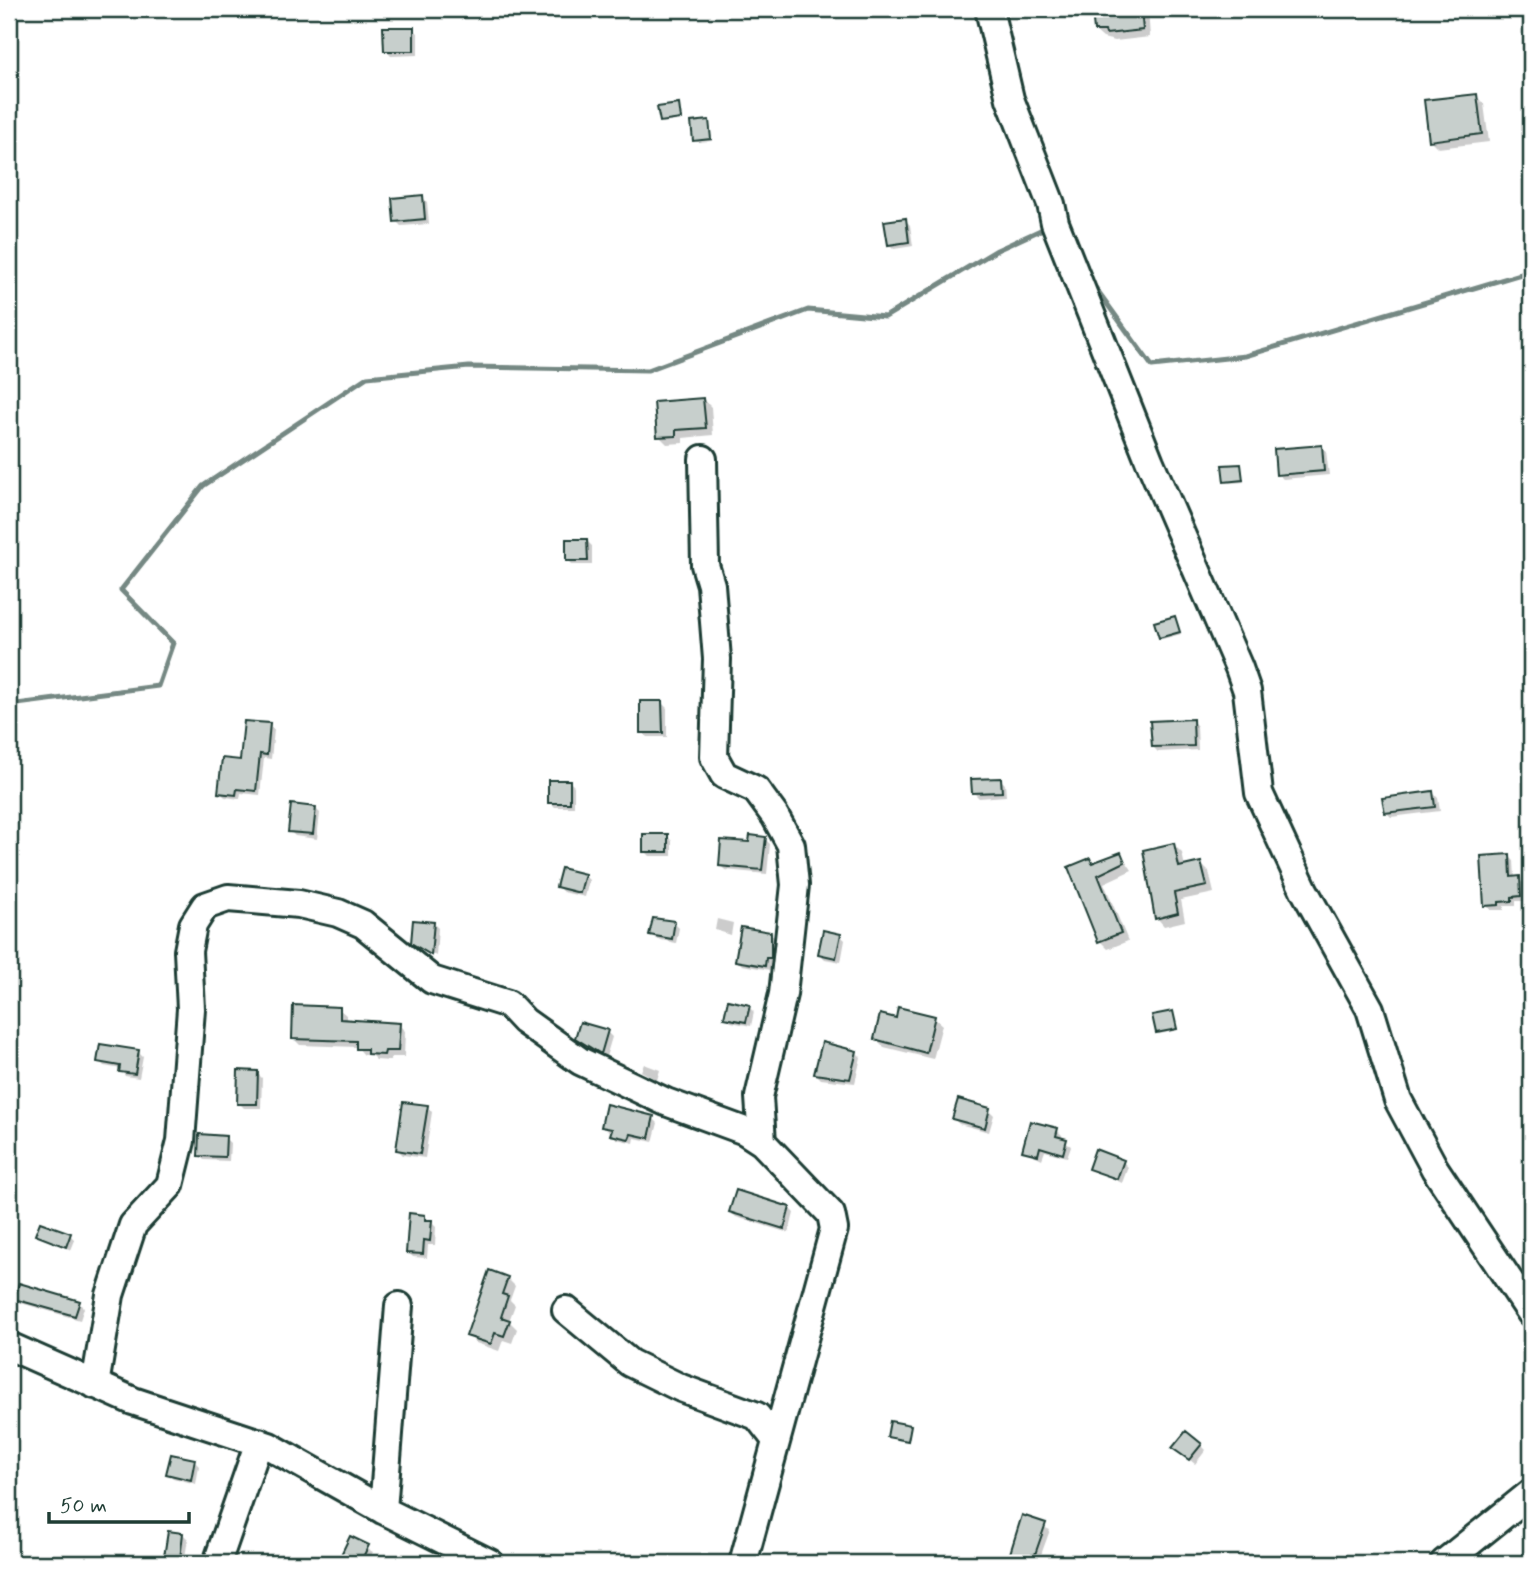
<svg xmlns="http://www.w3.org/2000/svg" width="1540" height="1572" font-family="Mynerve,sans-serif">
	<rect width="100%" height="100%" fill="#fff"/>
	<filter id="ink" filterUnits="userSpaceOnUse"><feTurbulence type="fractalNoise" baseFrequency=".0143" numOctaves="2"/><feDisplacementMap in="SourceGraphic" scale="14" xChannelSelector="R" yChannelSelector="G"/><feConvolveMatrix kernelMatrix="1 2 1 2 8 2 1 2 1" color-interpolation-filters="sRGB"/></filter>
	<g filter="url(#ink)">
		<path fill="#0003" d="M 103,9 L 103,14 L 92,14 L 88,10 Z
			M 195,9 L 212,9 L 212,12 L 197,11 Z
			M 1094,9 L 1148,9 L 1150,37 L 1115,41 L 1103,38 L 1095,31 Z
			M 413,28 L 418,33 L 418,55 L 391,56 L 386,51 Z
			M 1476,96 L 1484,104 L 1489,142 L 1438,148 L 1430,140 Z
			M 678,106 L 682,120 L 663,123 L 661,121 Z
			M 709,122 L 712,141 L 697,142 L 695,140 Z
			M 422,197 L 427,202 L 429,224 L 401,226 L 396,221 Z
			M 905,220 L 910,225 L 913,246 L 894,249 L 889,244 Z
			M 9,323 L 11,325 L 11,336 L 9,336 Z
			M 703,399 L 711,407 L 713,435 L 683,438 L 683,443 L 667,444 L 659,436 Z
			M 1321,446 L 1326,451 L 1329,475 L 1283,479 L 1278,474 Z
			M 1240,466 L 1244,482 L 1227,483 L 1225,481 Z
			M 587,541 L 592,546 L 592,565 L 573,565 L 568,560 Z
			M 1175,618 L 1181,634 L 1162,639 L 1160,637 Z
			M 662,703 L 667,708 L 667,737 L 647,737 L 642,732 Z
			M 1192,721 L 1197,726 L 1198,750 L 1158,752 L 1153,747 Z
			M 269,725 L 274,730 L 271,759 L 264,758 L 260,795 L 241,793 L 240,799 L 225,797 L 220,792 Z
			M 1000,779 L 1005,784 L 1006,796 L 979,798 L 974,793 Z
			M 569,781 L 574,786 L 574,807 L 555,807 L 550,802 Z
			M 1433,793 L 1438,798 L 1440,811 L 1391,817 L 1386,812 Z
			M 315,808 L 320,813 L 317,839 L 295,836 L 290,831 Z
			M 667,836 L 672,841 L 672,856 L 650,856 L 645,851 Z
			M 765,839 L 770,844 L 767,874 L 725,870 L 720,865 Z
			M 1174,845 L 1182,853 L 1185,867 L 1201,864 L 1209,872 L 1214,893 L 1181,900 L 1185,921 L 1164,926 L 1157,918 Z
			M 1121,854 L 1132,870 L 1104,883 L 1128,941 L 1108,949 L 1100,941 L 1090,860 L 1094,864 Z
			M 1509,856 L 1514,861 L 1515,878 L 1524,883 L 1525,901 L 1516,901 L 1516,906 L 1504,906 L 1504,910 L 1491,910 L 1486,905 Z
			M 584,875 L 589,880 L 585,897 L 563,892 L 558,887 Z
			M 717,919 L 733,923 L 731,935 L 715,930 Z
			M 433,923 L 438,928 L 436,956 L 415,943 Z
			M 674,923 L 679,928 L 676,943 L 656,939 L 651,934 Z
			M 770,933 L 775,938 L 775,962 L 771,962 L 770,970 L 742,965 L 737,960 Z
			M 840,935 L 845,940 L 841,962 L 825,959 L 820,954 Z
			M 749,1007 L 754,1012 L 751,1026 L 731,1022 L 726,1017 Z
			M 339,1009 L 346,1015 L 346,1021 L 399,1025 L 405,1031 L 404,1057 L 391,1057 L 390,1061 L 376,1060 L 371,1055 L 364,1055 L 357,1047 L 300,1045 L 294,1039 Z
			M 1173,1013 L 1178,1030 L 1159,1034 L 1157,1032 Z
			M 934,1018 L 942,1025 L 933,1059 L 884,1047 L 876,1039 L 897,1020 Z
			M 607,1032 L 612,1037 L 606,1057 L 577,1038 Z
			M 138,1052 L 143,1057 L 139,1078 L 125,1076 L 121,1069 L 104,1066 L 99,1061 Z
			M 856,1052 L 861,1057 L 855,1083 L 821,1079 L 816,1074 Z
			M 644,1064 L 660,1070 L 657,1080 L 641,1071 Z
			M 257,1073 L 262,1078 L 261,1108 L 244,1108 L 239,1103 Z
			M 427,1107 L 432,1112 L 425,1158 L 403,1155 L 398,1150 Z
			M 989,1110 L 994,1115 L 989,1132 L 959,1124 L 954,1119 Z
			M 653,1118 L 658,1123 L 653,1142 L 635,1138 L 634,1143 L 617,1139 L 603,1126 Z
			M 1057,1130 L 1062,1135 L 1061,1140 L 1071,1146 L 1067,1157 L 1045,1151 L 1042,1159 L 1024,1150 Z
			M 225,1138 L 230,1143 L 229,1161 L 204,1160 L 199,1155 Z
			M 1123,1162 L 1128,1167 L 1122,1183 L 1090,1168 Z
			M 789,1208 L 794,1213 L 789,1233 L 736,1217 L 731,1212 Z
			M 425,1216 L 436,1227 L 435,1245 L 428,1245 L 427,1258 L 413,1257 L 408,1252 Z
			M 37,1234 L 70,1235 L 75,1240 L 71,1250 Z
			M 507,1278 L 515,1286 L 510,1300 L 515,1305 L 509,1321 L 517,1329 L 512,1343 L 503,1340 L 499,1351 L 476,1343 L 468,1335 Z
			M 16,1298 L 79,1303 L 84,1308 L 80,1320 L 21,1303 Z
			M 910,1426 L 909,1442 L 889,1436 Z
			M 1201,1445 L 1206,1450 L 1195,1464 L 1180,1452 Z
			M 194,1461 L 199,1466 L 196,1484 L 173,1478 L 168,1473 Z
			M 1024,1518 L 1050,1530 L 1038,1563 L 1009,1563 Z
			M 183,1534 L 188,1539 L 184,1563 L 171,1561 L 166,1556 Z
			M 351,1539 L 373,1552 L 367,1563 L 339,1563 Z
			M 106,1553 L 126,1556 L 134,1563 L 105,1563 Z
			M 894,1555 L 917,1563 L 891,1563 Z"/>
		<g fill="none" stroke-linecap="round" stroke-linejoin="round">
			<path stroke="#758883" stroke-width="5" d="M 1092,283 L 1152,366 L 1245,356 L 1531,271
				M 9,705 L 158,686 L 173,643 L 121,590 L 203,486 L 367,377 L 469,367 L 648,370 L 808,310 L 885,317 L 997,250 L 1047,227"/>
		</g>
		<path fill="#c7cfcc" stroke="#1f3d34" stroke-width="2" d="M 1092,9 L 1141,9 L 1143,30 L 1106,34 L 1105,31 L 1094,31 Z
			M 383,27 L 414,27 L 414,51 L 384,51 Z
			M 1477,94 L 1482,134 L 1429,141 L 1424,100 Z
			M 679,104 L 681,119 L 660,122 L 657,107 Z
			M 709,120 L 711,139 L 693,141 L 691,122 Z
			M 423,195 L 425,219 L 394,222 L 392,198 Z
			M 906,218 L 909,242 L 888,245 L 884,221 Z
			M 703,398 L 706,428 L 676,430 L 676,436 L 657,437 L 654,402 Z
			M 1322,445 L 1324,471 L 1276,475 L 1274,449 Z
			M 1241,464 L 1243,480 L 1224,482 L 1222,465 Z
			M 566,539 L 587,539 L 588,561 L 566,561 Z
			M 1175,616 L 1180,632 L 1159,638 L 1154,622 Z
			M 640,701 L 662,701 L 663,733 L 640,733 Z
			M 1193,719 L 1194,746 L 1152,747 L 1150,721 Z
			M 244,721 L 270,723 L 267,755 L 260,754 L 256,791 L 237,789 L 236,795 L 218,793 L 222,758 L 240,760 Z
			M 1001,778 L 1002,792 L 972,793 L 971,779 Z
			M 548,780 L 570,780 L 570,803 L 548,803 Z
			M 1433,791 L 1435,807 L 1385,813 L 1382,798 Z
			M 291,804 L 316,807 L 313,834 L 288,832 Z
			M 643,834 L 668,834 L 668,852 L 643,852 Z
			M 750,835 L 766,837 L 762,870 L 719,866 L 721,840 L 749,842 Z
			M 1174,843 L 1179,867 L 1201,862 L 1207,886 L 1174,893 L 1178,913 L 1155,919 L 1143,850 Z
			M 1121,852 L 1125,862 L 1098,875 L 1121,933 L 1098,942 L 1068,867 L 1090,858 L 1092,863 Z
			M 1510,854 L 1511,877 L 1520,876 L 1521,896 L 1512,897 L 1512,901 L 1499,902 L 1499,905 L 1484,906 L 1481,856 Z
			M 561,868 L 585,874 L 580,893 L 556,887 Z
			M 653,918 L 675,921 L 672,939 L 649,935 Z
			M 413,920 L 434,922 L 431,955 L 411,943 Z
			M 741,927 L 771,932 L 771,958 L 766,958 L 765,966 L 735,961 Z
			M 823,930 L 841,934 L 836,958 L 818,954 Z
			M 728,1000 L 750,1005 L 746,1022 L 724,1018 Z
			M 293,1005 L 340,1007 L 340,1019 L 400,1023 L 398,1051 L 385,1051 L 384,1055 L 367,1054 L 367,1049 L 356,1049 L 356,1041 L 292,1039 Z
			M 898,1007 L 935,1016 L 926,1053 L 874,1039 L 880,1014 L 896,1018 Z
			M 1173,1011 L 1177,1029 L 1156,1033 L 1152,1015 Z
			M 580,1022 L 608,1030 L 601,1054 L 575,1038 Z
			M 822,1042 L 857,1051 L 850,1079 L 814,1074 Z
			M 100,1044 L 139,1050 L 135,1074 L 119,1072 L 120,1066 L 97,1062 Z
			M 238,1070 L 258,1071 L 257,1104 L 237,1104 Z
			M 958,1099 L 990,1108 L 985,1128 L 952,1119 Z
			M 403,1102 L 428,1105 L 420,1154 L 396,1150 Z
			M 606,1104 L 654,1116 L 649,1138 L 631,1134 L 629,1139 L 610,1135 L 612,1129 L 601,1127 Z
			M 1030,1121 L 1058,1128 L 1056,1136 L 1067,1139 L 1063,1154 L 1040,1147 L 1038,1155 L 1022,1151 Z
			M 199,1134 L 226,1136 L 225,1157 L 198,1156 Z
			M 1095,1149 L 1124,1160 L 1117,1179 L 1088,1169 Z
			M 736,1190 L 790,1207 L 784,1229 L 729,1212 Z
			M 409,1213 L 425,1215 L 425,1220 L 432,1220 L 430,1241 L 424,1240 L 423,1254 L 406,1253 Z
			M 40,1222 L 71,1233 L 66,1247 L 35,1235 Z
			M 489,1270 L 508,1277 L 502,1294 L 508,1296 L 501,1317 L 510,1320 L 504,1336 L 495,1333 L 491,1344 L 466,1336 Z
			M 19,1283 L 80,1301 L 75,1316 L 14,1299 Z
			M 890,1421 L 911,1425 L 908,1441 L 887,1437 Z
			M 1186,1431 L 1202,1444 L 1189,1460 L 1172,1448 Z
			M 171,1454 L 195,1459 L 191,1480 L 166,1474 Z
			M 1022,1515 L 1046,1523 L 1032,1563 L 1007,1563 Z
			M 168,1531 L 183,1533 L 180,1559 L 164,1557 Z
			M 350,1536 L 369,1545 L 360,1563 L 337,1563 Z"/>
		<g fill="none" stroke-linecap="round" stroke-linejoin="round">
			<defs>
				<path id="minor" d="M 989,9 L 1010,99 L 1051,204 L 1055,223 L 1150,462 L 1239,668 L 1247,691 L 1259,793 L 1304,890 L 1370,1009 L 1398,1100 L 1435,1169 L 1531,1313
					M 703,459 L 705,565 L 711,585 L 717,659 L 714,757 L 724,775 L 756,790 L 775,816 L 791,845 L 795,885 L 783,994 L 759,1097 L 762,1142
					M 566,1310 L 630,1363 L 681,1388 L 757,1416 L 775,1439
					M 9,1346 L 133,1401 L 269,1446 L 383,1510 L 490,1563
					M 95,1385 L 110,1295 L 133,1225 L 170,1185 L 181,1141 L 191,1009 L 188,951 L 193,925 L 205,906 L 228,898 L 299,904 L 338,913 L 363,924 L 432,980 L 508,1004 L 524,1021 L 580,1061 L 666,1102 L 745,1131 L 762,1142 L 831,1214 L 834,1229 L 743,1563
					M 383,1510 L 399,1306
					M 217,1563 L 259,1442
					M 1444,1563 L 1531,1493"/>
			</defs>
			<use href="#minor" stroke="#1f3d34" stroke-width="32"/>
			<use href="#minor" stroke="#fff" stroke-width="26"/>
		</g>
	</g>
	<rect width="1540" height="1572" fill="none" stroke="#fff" stroke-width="35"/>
	<rect x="18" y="18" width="1505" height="1537" fill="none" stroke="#1f3d34" stroke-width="2.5" filter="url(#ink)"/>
	<path d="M49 1512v10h140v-10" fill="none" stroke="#1f3d34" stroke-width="3.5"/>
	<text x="60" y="1512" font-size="21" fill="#1f3d34" stroke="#ffffff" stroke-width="5" paint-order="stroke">50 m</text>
</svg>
